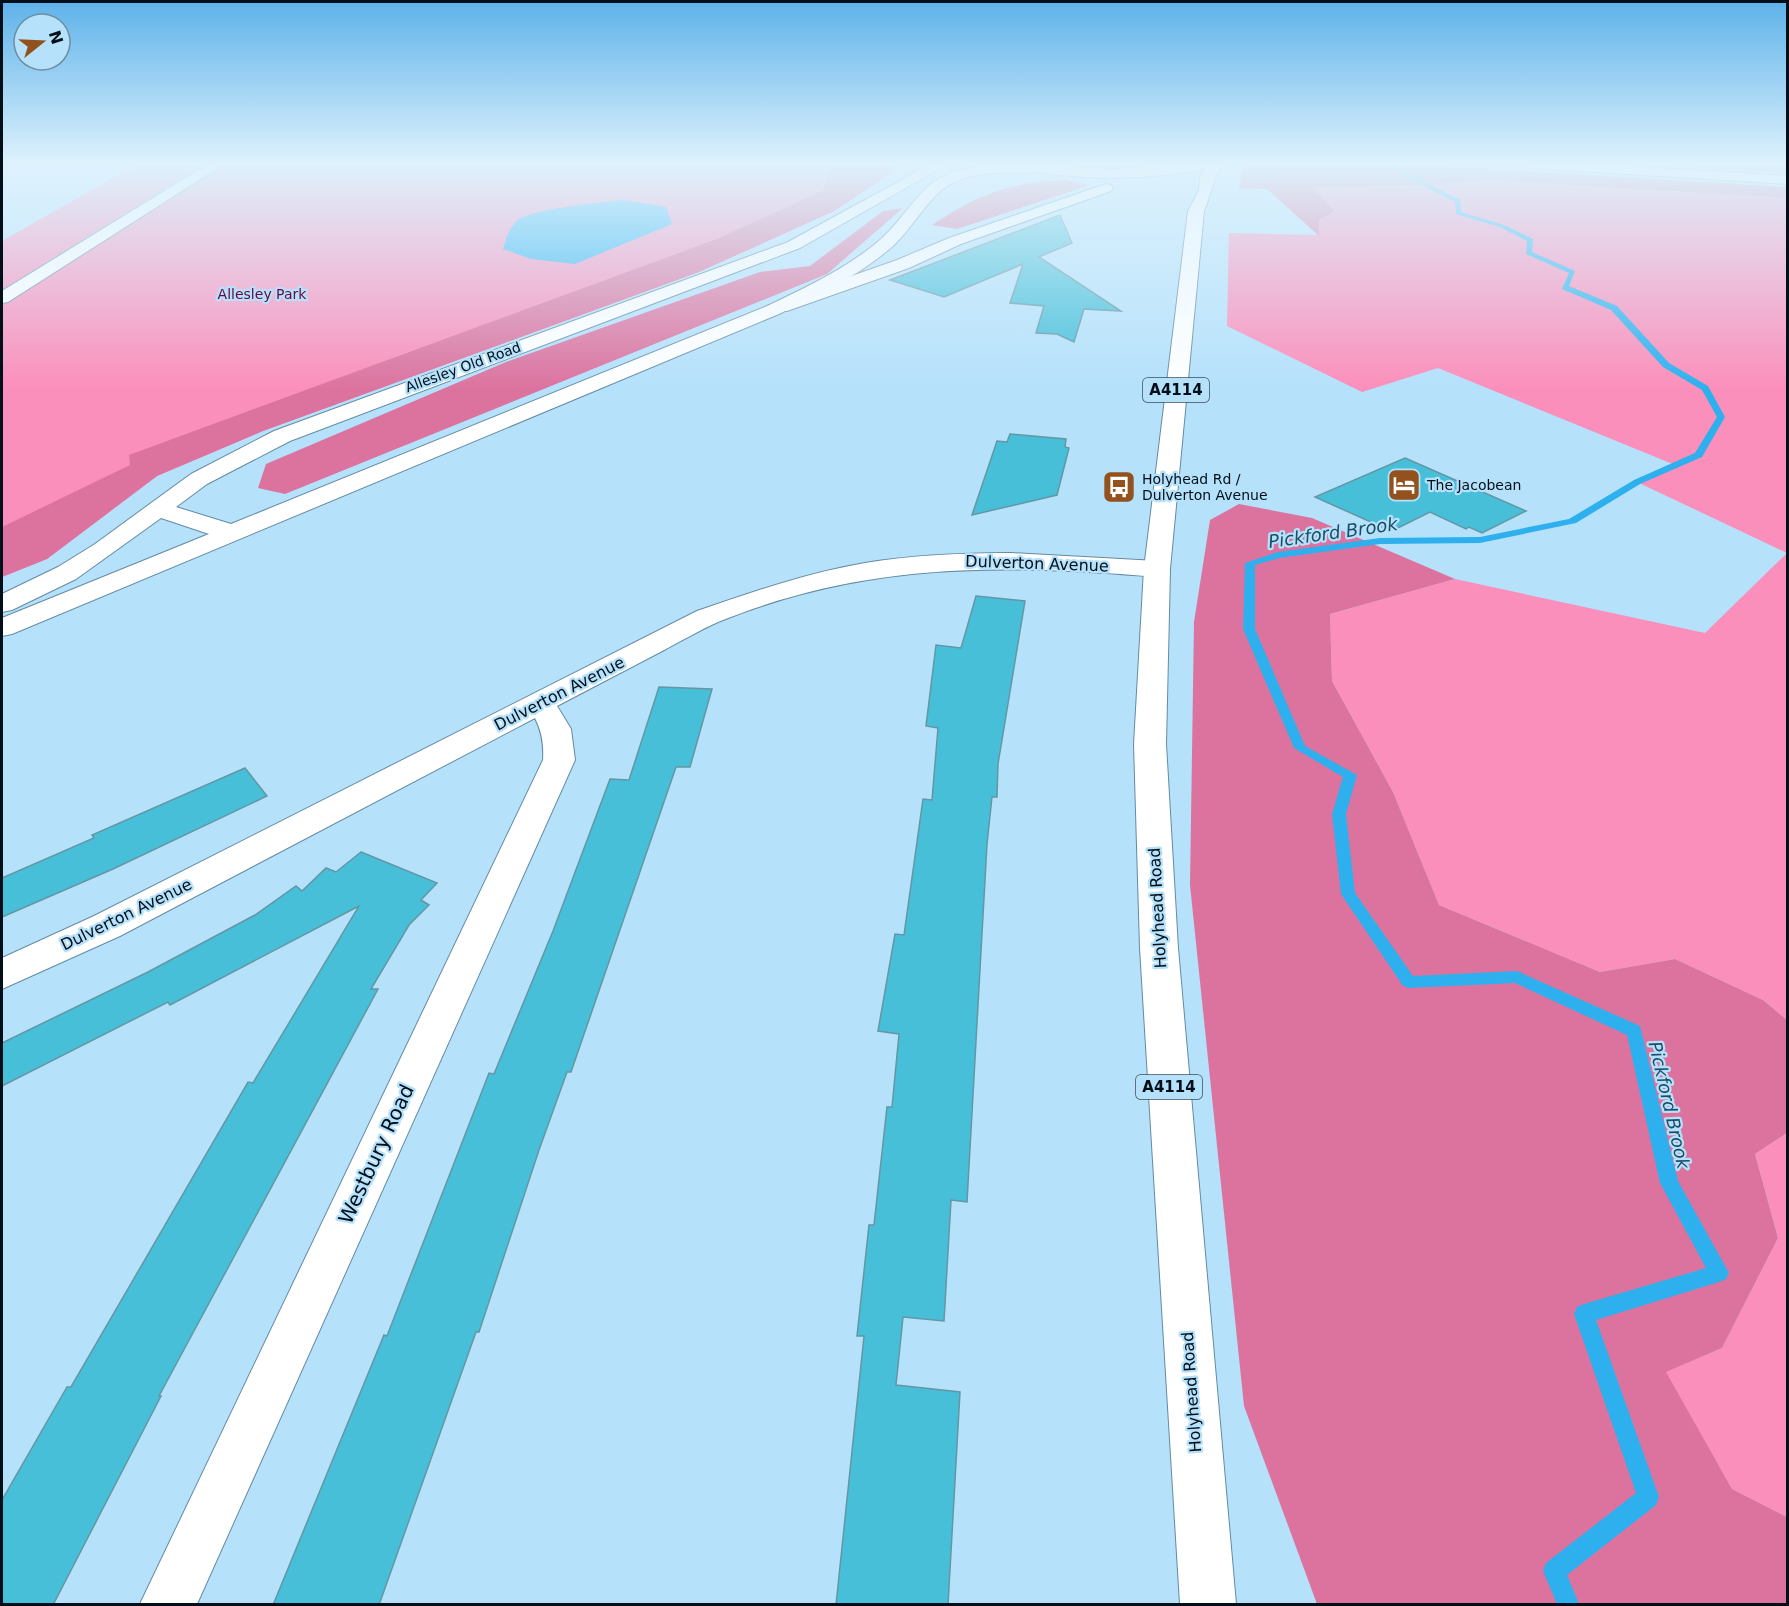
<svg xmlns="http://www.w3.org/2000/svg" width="1789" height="1606" font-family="'DejaVu Sans',sans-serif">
	<rect width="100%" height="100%" fill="#b5e1fb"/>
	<path fill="#fb8fbb" d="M 137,164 L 205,164 L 2,290 L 2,241 Z
		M 226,164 L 905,164 L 834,211 L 699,272 L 263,431 L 157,476 L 47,559 L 2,577 L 2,305 Z
		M 1043,164 L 1193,164 C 1148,173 1088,173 1043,164 Z
		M 1493,180 L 1787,198 L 1787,1020 L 1763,1000 L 1675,959 L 1600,972 L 1439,905 L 1393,792 L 1332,681 L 1330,614 L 1455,579 L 1705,633 L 1787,553 L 1637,482 L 1675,465 L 1438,368 L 1362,392 L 1227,326 L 1229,233 L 1319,235 L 1319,220 L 1311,187 L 1415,185 Z
		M 1787,1133 L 1787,1517 L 1732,1489 L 1665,1372 L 1722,1348 L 1778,1238 L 1755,1154 Z"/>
	<path fill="#dc739f" d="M 832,164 L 905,164 L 834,211 L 699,272 L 263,431 L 157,476 L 47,559 L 2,577 L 2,527 L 130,465 L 129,455 L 717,239 L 824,190 Z
		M 1277,164 L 1397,164 L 1787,187 L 1787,198 L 1493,180 L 1415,185 L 1312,187 L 1334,211 L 1319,220 L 1319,236 L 1267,189 L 1239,188 L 1242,171 L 1247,167 Z
		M 1627,164 L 1787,164 L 1787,173 Z
		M 1064,180 L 1090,185 L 957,229 L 932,225 C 979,194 1008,183 1064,180 Z
		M 903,208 L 827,274 L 285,494 L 258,488 L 266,464 L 506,362 L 760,272 L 810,266 L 883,211 Z
		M 1239,504 L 1312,518 L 1455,579 L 1330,614 L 1332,681 L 1393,792 L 1439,905 L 1600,972 L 1675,959 L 1763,1000 L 1787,1020 L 1787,1133 L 1755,1154 L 1778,1238 L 1722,1348 L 1666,1372 L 1732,1489 L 1787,1517 L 1787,1604 L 1317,1604 L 1244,1406 L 1190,885 L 1194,622 L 1210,520 Z"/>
	<path fill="#2db0ed" d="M 624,200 L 666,207 L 672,224 L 575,264 L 531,259 L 503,249 C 506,239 509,227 518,220 C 531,209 604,202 624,200 Z"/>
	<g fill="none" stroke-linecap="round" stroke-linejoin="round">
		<path fill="#2db0ed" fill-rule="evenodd" d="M 1399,171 L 1403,171 L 1460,200 L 1461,212 L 1504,225 L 1533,239 L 1532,252 L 1575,271 L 1569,286 L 1617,306 L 1669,363 L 1708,386 L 1725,417 L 1702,457 L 1640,484 L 1576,523 L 1480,543 L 1380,544 L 1279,558 L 1255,565 L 1255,629 L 1305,746 L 1357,775 L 1346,814 L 1355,893 L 1413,976 L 1517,971 L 1640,1026 L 1678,1181 L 1729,1273 L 1726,1279 L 1719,1282 L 1596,1320 L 1659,1497 L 1656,1505 L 1567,1575 L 1579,1604 L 1557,1604 L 1543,1571 L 1546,1563 L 1636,1493 L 1574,1314 L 1577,1307 L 1584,1304 L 1706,1268 L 1660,1183 L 1627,1035 L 1515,983 L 1409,988 L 1403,986 L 1341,894 L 1332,814 L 1343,777 L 1294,748 L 1243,629 L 1245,563 L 1278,552 L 1380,538 L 1480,537 L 1569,519 L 1634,480 L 1695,453 L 1717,417 L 1702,390 L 1663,367 L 1611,310 L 1562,289 L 1569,273 L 1526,254 L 1527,241 L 1500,227 L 1456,214 L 1455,202 L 1399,173 Z"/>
	</g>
	<path fill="#47bfd9" stroke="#6397a3" stroke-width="1.5" d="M 1060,215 L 1072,243 L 1039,257 L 1121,311 L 1084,309 L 1074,342 L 1057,334 L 1036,333 L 1044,306 L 1010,303 L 1023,264 L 944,297 L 890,280 Z
		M 1010,434 L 1066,439 L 1065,447 L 1069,448 L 1057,495 L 972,515 L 997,441 L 1007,442 Z
		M 1405,458 L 1526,511 L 1482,533 L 1469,527 L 1466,529 L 1430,512 L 1398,528 L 1390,524 L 1384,528 L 1315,497 Z
		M 976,596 L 1025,601 L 998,764 L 997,797 L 992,797 L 987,844 L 967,1202 L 951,1200 L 944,1321 L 903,1317 L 896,1385 L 960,1392 L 948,1605 L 836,1605 L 864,1336 L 857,1336 L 869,1225 L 874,1225 L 887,1107 L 892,1107 L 899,1034 L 878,1031 L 895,934 L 904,935 L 923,799 L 932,800 L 938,728 L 926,726 L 936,645 L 961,648 Z
		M 659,687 L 712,689 L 690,767 L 676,767 L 571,1072 L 567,1072 L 539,1150 L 479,1332 L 476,1332 L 379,1605 L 273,1605 L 384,1335 L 387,1336 L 489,1073 L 494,1074 L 553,931 L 610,779 L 629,780 Z
		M 245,768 L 267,796 L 113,869 L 2,917 L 2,878 L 94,838 L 92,835 Z
		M 361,852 L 437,883 L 421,900 L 429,905 L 409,925 L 371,989 L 378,989 L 159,1396 L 161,1396 L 53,1605 L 2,1605 L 2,1500 L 67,1387 L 71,1387 L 248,1082 L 253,1083 L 359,906 L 170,1005 L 168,1002 L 2,1086 L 2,1043 L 148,972 L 255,915 L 296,886 L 302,891 L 326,868 L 336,872 Z"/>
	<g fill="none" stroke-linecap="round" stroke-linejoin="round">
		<defs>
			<path id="minor" d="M 208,164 L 224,164 L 8,302 L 2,303 L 2,291 Z
				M 1106,184 L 1111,185 L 1113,188 L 1111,191 L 961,244 L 909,268 L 787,311 L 775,311 L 772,307 L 775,303 L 897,260 L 949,238 Z
				M 1011,553 L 1157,561 L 1166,563 L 1170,569 L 1166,575 L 1157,577 C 1001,564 866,562 718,622 C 700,630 683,640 666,649 C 630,668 593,687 557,706 L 571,729 L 575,760 L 197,1604 L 140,1604 L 543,760 C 544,745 542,732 535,718 L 120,936 L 2,989 L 2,958 L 94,916 L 697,611 C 752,592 807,573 865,563 C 913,555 962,553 1011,553 Z"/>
			<path id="major" d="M 931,164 L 948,164 L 800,248 L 290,441 L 207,484 L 176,507 L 231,524 L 767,306 C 807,287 848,268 881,239 C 901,222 921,186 942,177 C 973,163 1009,164 1042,164 L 1049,168 L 1042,172 C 1013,173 979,170 952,183 C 931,193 912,229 893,246 C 860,275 819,295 779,314 L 12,634 L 2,636 L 2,618 L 209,534 L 161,518 L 76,579 L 12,610 L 2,612 L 2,594 L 58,567 L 95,544 L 191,474 L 274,431 L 788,242 Z
				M 1522,164 L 1594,164 L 1788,176 L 1788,184 L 1529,168 Z"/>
			<path id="highway" d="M 1013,164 L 1114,169 L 1185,164 L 1222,164 C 1213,179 1211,195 1204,211 L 1170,569 L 1166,744 L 1178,948 L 1236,1604 L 1180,1604 L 1140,948 L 1134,744 L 1144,569 L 1188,211 L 1199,190 L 1200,177 L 1205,169 C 1143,180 1077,182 1015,167 Z"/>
		</defs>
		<use href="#minor" stroke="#638ba3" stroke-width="2"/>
		<use href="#major" stroke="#638ba3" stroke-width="2"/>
		<use href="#highway" stroke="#638ba3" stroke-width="2"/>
		<use href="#minor" fill="#fff" fill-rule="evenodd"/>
		<use href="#major" fill="#fff" fill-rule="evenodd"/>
		<use href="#highway" fill="#fff" fill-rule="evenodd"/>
	</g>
	<linearGradient id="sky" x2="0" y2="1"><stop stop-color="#5db2ea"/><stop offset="0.42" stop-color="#def2fd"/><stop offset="1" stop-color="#def2fd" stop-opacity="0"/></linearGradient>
	<rect width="1789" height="389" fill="url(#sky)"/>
	<defs>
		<symbol id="hotel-square" viewBox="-11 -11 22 22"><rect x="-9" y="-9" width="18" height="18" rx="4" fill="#92511d" stroke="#b5e1fb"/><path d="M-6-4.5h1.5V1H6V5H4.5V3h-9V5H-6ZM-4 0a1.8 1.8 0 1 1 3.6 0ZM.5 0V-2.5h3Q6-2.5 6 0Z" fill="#fff"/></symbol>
		<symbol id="bus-square" viewBox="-11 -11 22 22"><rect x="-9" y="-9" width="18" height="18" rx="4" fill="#92511d" stroke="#b5e1fb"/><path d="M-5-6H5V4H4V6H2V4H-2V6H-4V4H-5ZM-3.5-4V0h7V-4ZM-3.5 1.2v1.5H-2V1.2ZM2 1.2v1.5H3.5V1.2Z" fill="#fff"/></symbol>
	</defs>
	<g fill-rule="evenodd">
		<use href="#hotel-square" x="1385" y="466" width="38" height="38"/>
		<use href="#bus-square" x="1100" y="468" width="38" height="38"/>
	</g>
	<g text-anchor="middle" stroke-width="4.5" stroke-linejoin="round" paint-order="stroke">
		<g font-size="14" fill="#69063d" stroke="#b5e1fb">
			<text x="262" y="299">Allesley Park</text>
		</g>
		<g font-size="14" fill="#020f18" stroke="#b5e1fb">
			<text transform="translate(463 367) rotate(-20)" y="5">Allesley Old Road</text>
		</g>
		<g font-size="14" fill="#020f18" stroke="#b5e1fb" text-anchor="start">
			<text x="1142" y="484">Holyhead Rd /<tspan x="1142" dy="16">Dulverton Avenue</tspan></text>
			<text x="1427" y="490">The Jacobean</text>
		</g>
		<g fill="#b5e1fb" stroke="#384e5c" stroke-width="1.5">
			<rect x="1143" y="378" width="66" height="24" rx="4.5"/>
			<rect x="1136" y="1075" width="66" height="24" rx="4.5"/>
		</g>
		<g font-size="15" font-weight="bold" fill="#020f18">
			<text x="1176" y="395">A4114</text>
			<text x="1169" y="1092">A4114</text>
		</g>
		<g font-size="16" fill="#020f18" stroke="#b5e1fb">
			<text transform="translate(1037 563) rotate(2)" y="6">Dulverton Avenue</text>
			<text transform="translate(559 693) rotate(-27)" y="6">Dulverton Avenue</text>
			<text transform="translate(1157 908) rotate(-93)" y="6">Holyhead Road</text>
			<text transform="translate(126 914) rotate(-26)" y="6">Dulverton Avenue</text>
			<text transform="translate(1191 1392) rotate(-94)" y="6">Holyhead Road</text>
		</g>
		<g font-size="18" font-style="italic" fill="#1b4c66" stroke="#b5e1fb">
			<text transform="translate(1333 533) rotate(-8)" y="6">Pickford Brook</text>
			<text transform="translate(1669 1105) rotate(77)" y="6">Pickford Brook</text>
		</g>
		<g font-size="20" fill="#020f18" stroke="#b5e1fb">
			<text transform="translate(376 1154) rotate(-65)" y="7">Westbury Road</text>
		</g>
	</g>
	<rect width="1789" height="1606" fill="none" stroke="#020f18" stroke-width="6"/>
	<g transform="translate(42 42) rotate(72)"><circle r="28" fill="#b5e1fb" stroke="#6d8da0" stroke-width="1.5"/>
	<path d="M0-4.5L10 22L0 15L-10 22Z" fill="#92511d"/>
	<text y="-9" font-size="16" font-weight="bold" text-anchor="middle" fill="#020f18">N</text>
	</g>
</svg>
